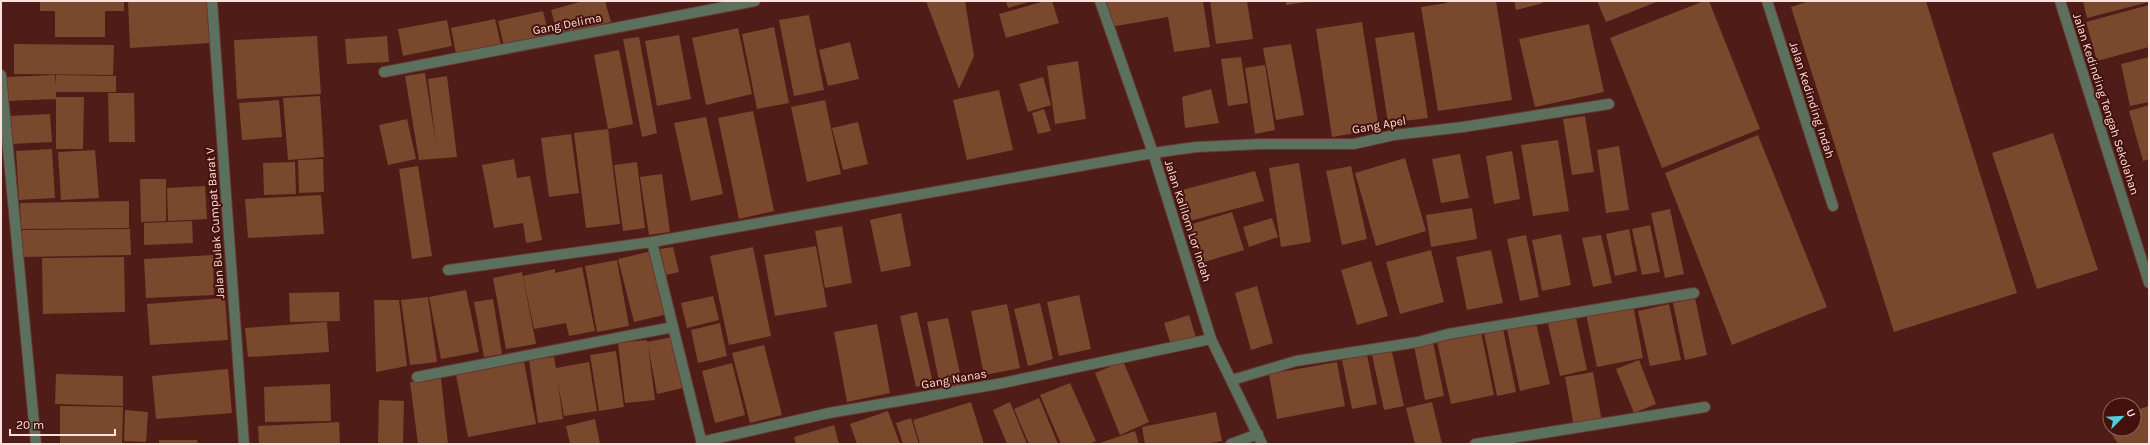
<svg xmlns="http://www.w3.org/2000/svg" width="2150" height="445" font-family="Karla,sans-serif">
	<rect width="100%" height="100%" fill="#4f1c17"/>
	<path fill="#7a482d" d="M 40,1 L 124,1 L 124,11 L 105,11 L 105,37 L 55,37 L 55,11 L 40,11 Z
		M 128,1 L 208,1 L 210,43 L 130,48 Z
		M 583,1 L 605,1 L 611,22 L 558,36 L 551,10 Z
		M 926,1 L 965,1 L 974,56 L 959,89 Z
		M 1006,1 L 1032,1 L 1008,8 Z
		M 1045,1 L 1052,1 L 1059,23 L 1006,38 L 999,14 Z
		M 1105,1 L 1203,1 L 1210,47 L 1174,52 L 1168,17 L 1110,27 Z
		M 1210,1 L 1247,1 L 1253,39 L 1216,44 Z
		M 1286,1 L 1306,1 L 1306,2 L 1286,5 Z
		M 1446,1 L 1496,1 L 1512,100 L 1438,111 L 1421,7 L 1447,3 Z
		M 1514,1 L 1542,1 L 1543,3 L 1516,10 Z
		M 1597,1 L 1659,1 L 1606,22 Z
		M 1704,1 L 1709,1 L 1760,129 L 1662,168 L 1610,38 Z
		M 1809,1 L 1926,1 L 2017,293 L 1894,332 L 1791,7 Z
		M 2083,1 L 2149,1 L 2149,2 L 2087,18 Z
		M 2149,5 L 2149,47 L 2097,61 L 2086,22 Z
		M 543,11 L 549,36 L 504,46 L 498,21 Z
		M 809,15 L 824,90 L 794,96 L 779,20 Z
		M 495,19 L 501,45 L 456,54 L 451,28 Z
		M 447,20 L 452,46 L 403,56 L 398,29 Z
		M 1362,22 L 1379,129 L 1332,137 L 1316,29 Z
		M 1589,24 L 1604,92 L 1535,107 L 1519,39 Z
		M 774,27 L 789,103 L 757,109 L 742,34 Z
		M 738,28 L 752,94 L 706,105 L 692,38 Z
		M 1414,32 L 1428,118 L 1388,123 L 1375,38 Z
		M 679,35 L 691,99 L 657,106 L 645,41 Z
		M 317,36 L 321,94 L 237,99 L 234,40 Z
		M 387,36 L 389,62 L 347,64 L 345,39 Z
		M 639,37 L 657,133 L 642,137 L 623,39 Z
		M 850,42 L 859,79 L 828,86 L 819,50 Z
		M 14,44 L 114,45 L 113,75 L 14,74 Z
		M 1291,44 L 1304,115 L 1276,120 L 1263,48 Z
		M 619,50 L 633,124 L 608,129 L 594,55 Z
		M 1241,57 L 1248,103 L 1228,106 L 1221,59 Z
		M 2149,57 L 2149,102 L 2130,106 L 2121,64 Z
		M 1078,61 L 1086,119 L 1055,124 L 1047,66 Z
		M 1265,65 L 1275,130 L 1255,134 L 1245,68 Z
		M 425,73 L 436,144 L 428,79 L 447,76 L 457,157 L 419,160 L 405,76 Z
		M 55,75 L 55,86 L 56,75 L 116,76 L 116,92 L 56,92 L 56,99 L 7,101 L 6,77 Z
		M 1043,77 L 1051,105 L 1028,112 L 1019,84 Z
		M 1211,89 L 1219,123 L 1185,128 L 1182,97 Z
		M 999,90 L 1013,150 L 967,160 L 953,100 Z
		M 108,93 L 134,93 L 135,142 L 109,142 Z
		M 320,96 L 324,157 L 288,160 L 283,98 Z
		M 56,97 L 84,97 L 83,149 L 56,149 Z
		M 279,100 L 282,137 L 242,140 L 239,103 Z
		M 825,100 L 841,174 L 807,182 L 791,107 Z
		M 2149,105 L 2149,159 L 2143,161 L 2129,111 Z
		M 1044,109 L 1051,131 L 1038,134 L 1032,113 Z
		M 753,111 L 774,211 L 739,219 L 718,118 Z
		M 50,114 L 52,142 L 11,144 L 9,116 Z
		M 1585,116 L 1594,172 L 1572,175 L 1563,119 Z
		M 706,117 L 723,194 L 691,201 L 674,123 Z
		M 407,119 L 416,159 L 388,165 L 379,125 Z
		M 858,122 L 868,164 L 843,170 L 832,128 Z
		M 608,129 L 620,224 L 586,228 L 574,133 Z
		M 2053,133 L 2098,270 L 2037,289 L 1992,153 Z
		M 571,134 L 579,193 L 549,197 L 541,138 Z
		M 1758,135 L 1827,307 L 1732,345 L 1665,173 Z
		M 1558,140 L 1569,211 L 1533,216 L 1521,145 Z
		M 1619,146 L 1629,210 L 1606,213 L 1597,150 Z
		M 52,149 L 55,198 L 19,200 L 16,151 Z
		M 95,150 L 99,198 L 61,200 L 58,152 Z
		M 1512,151 L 1520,199 L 1494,204 L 1486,156 Z
		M 1460,154 L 1469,198 L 1441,203 L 1432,159 Z
		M 1405,158 L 1426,231 L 1376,246 L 1355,173 Z
		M 323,159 L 324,192 L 299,193 L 298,160 Z
		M 514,159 L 517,178 L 530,176 L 542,240 L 526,243 L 523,223 L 494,228 L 482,165 Z
		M 295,162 L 296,194 L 264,195 L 263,163 Z
		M 637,162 L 645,228 L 623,231 L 614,165 Z
		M 1299,163 L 1311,242 L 1281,247 L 1269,168 Z
		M 418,166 L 432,256 L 412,259 L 399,169 Z
		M 1351,166 L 1367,239 L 1342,245 L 1326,171 Z
		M 1255,171 L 1264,201 L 1186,222 L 1178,191 Z
		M 662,174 L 670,232 L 649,235 L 640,177 Z
		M 140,179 L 166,179 L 166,221 L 141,222 Z
		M 205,186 L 207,219 L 168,221 L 167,188 Z
		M 321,195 L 324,234 L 248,238 L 245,199 Z
		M 129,201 L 129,228 L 21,229 L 20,203 Z
		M 1472,208 L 1477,239 L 1431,247 L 1426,215 Z
		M 1670,209 L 1684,274 L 1665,278 L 1651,213 Z
		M 1232,212 L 1244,250 L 1201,263 L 1189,225 Z
		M 901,213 L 911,266 L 881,272 L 870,220 Z
		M 1272,218 L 1278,237 L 1249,247 L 1243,227 Z
		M 192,221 L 193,243 L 144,245 L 144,223 Z
		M 1650,225 L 1660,272 L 1642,275 L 1632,229 Z
		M 842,226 L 852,283 L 825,288 L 815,231 Z
		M 130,229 L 131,255 L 22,257 L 22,230 Z
		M 1629,229 L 1637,271 L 1615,276 L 1606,234 Z
		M 1561,234 L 1571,285 L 1542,291 L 1532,240 Z
		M 1526,235 L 1539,297 L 1520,301 L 1507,239 Z
		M 1601,235 L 1612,283 L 1593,287 L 1582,238 Z
		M 816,246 L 827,307 L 775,316 L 764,255 Z
		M 673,247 L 679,272 L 666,275 L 660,249 Z
		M 753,247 L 771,336 L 729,345 L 710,256 Z
		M 1431,250 L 1444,302 L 1400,314 L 1386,262 Z
		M 1491,250 L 1503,303 L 1467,310 L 1456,257 Z
		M 652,251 L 668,314 L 634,322 L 618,259 Z
		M 213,255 L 214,295 L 146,298 L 144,259 Z
		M 124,257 L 125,312 L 43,314 L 42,258 Z
		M 617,260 L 629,326 L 597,332 L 585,266 Z
		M 1371,261 L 1388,316 L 1357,325 L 1341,270 Z
		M 582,267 L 595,331 L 569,336 L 566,323 L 534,329 L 523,276 L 555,269 L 555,273 Z
		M 522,272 L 536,344 L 506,349 L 493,278 Z
		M 1257,286 L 1273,343 L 1251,350 L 1235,293 Z
		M 466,290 L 479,352 L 441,359 L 429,297 Z
		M 339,292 L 340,321 L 290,322 L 289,293 Z
		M 1079,295 L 1091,349 L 1059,356 L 1047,302 Z
		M 713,296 L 719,320 L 687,328 L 681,303 Z
		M 428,297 L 437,362 L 410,365 L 401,300 Z
		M 225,298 L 228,340 L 150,345 L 147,304 Z
		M 1695,298 L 1707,355 L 1685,360 L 1673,303 Z
		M 493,299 L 502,354 L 484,357 L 474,302 Z
		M 374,300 L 399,300 L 407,366 L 376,372 Z
		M 1040,303 L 1053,359 L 1028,366 L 1014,309 Z
		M 1007,304 L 1020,368 L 984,375 L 971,311 Z
		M 1669,304 L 1681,360 L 1650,366 L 1638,311 Z
		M 1633,305 L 1643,358 L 1597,367 L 1586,314 Z
		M 917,312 L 933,383 L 916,387 L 900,316 Z
		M 1575,313 L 1587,370 L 1560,376 L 1547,319 Z
		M 1189,315 L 1196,337 L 1171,345 L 1164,323 Z
		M 948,318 L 963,387 L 941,391 L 927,322 Z
		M 327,322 L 329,352 L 248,357 L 245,328 Z
		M 720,323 L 727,356 L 698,363 L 691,330 Z
		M 1536,323 L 1550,384 L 1520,391 L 1507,329 Z
		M 877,324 L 890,393 L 847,402 L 834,332 Z
		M 1503,329 L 1516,392 L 1497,396 L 1484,333 Z
		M 1481,332 L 1494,395 L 1451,404 L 1437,342 Z
		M 673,337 L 683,388 L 657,394 L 648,346 L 655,400 L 625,403 L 618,343 L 647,340 L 647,342 Z
		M 1433,342 L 1444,396 L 1425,400 L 1414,346 Z
		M 764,345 L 782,415 L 750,423 L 732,353 Z
		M 616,351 L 624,407 L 599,411 L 590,355 Z
		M 1392,352 L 1404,406 L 1384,410 L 1372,355 Z
		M 1367,355 L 1377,404 L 1352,409 L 1342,360 Z
		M 554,357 L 556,368 L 589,362 L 597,411 L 564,416 L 557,378 L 563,419 L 538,423 L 529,360 Z
		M 1639,360 L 1656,404 L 1634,413 L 1616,369 Z
		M 1123,361 L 1149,422 L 1120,435 L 1095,373 Z
		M 524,362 L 536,424 L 468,437 L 456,375 Z
		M 1337,362 L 1345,406 L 1277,419 L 1269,374 Z
		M 732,363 L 745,415 L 715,423 L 702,371 Z
		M 228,369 L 232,413 L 156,419 L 152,376 Z
		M 1593,372 L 1602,422 L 1574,427 L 1565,377 Z
		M 56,374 L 123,376 L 123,406 L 55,404 Z
		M 441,378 L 448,444 L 418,444 L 410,382 Z
		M 1070,383 L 1096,441 L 1089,444 L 1061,444 L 1040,395 Z
		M 330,384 L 331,421 L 265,422 L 264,387 Z
		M 1039,398 L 1058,444 L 1029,444 L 1014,409 Z
		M 379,400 L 404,401 L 403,444 L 378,444 Z
		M 971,402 L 984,444 L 920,444 L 913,420 Z
		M 1010,402 L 1027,444 L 1007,444 L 993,410 Z
		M 1432,402 L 1442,444 L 1415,444 L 1406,408 Z
		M 60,406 L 123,407 L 122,444 L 60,444 Z
		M 2149,406 L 2149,444 L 2118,444 L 2103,420 L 2110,418 L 2110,429 L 2134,429 L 2134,411 Z
		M 125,410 L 148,412 L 146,442 L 124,441 Z
		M 888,411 L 900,444 L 857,444 L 850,424 Z
		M 1216,412 L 1222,441 L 1206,444 L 1145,444 L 1142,427 Z
		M 911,418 L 919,444 L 903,444 L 896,423 Z
		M 595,419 L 600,444 L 570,444 L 566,426 Z
		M 339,422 L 340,444 L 259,444 L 258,426 Z
		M 834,425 L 839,444 L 796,444 L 794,437 Z
		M 1135,431 L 1139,444 L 1097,444 Z
		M 159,440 L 197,440 L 198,444 L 159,444 Z"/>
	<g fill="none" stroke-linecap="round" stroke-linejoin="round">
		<defs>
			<path id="street" d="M 212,1 L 244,444
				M 1100,1 L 1153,153 L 1211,339 L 1262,444
				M 1767,1 L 1833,206
				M 2060,1 L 2149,283
				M 384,72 L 755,1
				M 1,75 L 36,444
				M 652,242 L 702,444
				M 448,270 L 652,242 L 1153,153 L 1196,147 L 1261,144 L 1354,144 L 1394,135 L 1463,127 L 1609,104
				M 417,377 L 673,327
				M 1232,380 L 1296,361 L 1418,342 L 1448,334 L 1694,293
				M 701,442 L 829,413 L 998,384 L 1211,339
				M 1231,444 L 1258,434
				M 1475,444 L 1705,407"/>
		</defs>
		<use href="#street" stroke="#673833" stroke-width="12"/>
		<use href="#street" stroke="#5b715e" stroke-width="10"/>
	</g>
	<g text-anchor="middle" stroke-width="4" stroke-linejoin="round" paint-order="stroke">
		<g font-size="12" fill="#fde1dc" stroke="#44110d">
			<text transform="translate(567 24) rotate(-11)" y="4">Gang Delima</text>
			<text transform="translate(1812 100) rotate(72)" y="4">Jalan Kedinding Indah</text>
			<text transform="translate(2106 104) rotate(72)" y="4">Jalan Kedinding Tengah Sekolahan</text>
			<text transform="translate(1379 125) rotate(-10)" y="4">Gang Apel</text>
			<text transform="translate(1188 221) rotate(72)" y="4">Jalan Kalilom Lor Indah</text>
			<text transform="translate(215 223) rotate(-94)" y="4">Jalan Bulak Cumpat Barat V</text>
			<text transform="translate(954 379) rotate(-10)" y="4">Gang Nanas</text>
		</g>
	</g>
	<rect width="2150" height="445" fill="none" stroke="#fde1dc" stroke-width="4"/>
	<g transform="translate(2122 417) rotate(66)"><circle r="19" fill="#44110d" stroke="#8e6460"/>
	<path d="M0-3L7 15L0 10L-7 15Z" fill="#53cbdc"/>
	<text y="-6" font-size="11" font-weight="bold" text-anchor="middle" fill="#fde1dc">U</text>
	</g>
	<path d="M10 429v6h105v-6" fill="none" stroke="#fde1dc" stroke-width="2"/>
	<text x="16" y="429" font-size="12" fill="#fde1dc" stroke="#44110d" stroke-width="3" paint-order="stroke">20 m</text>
</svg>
